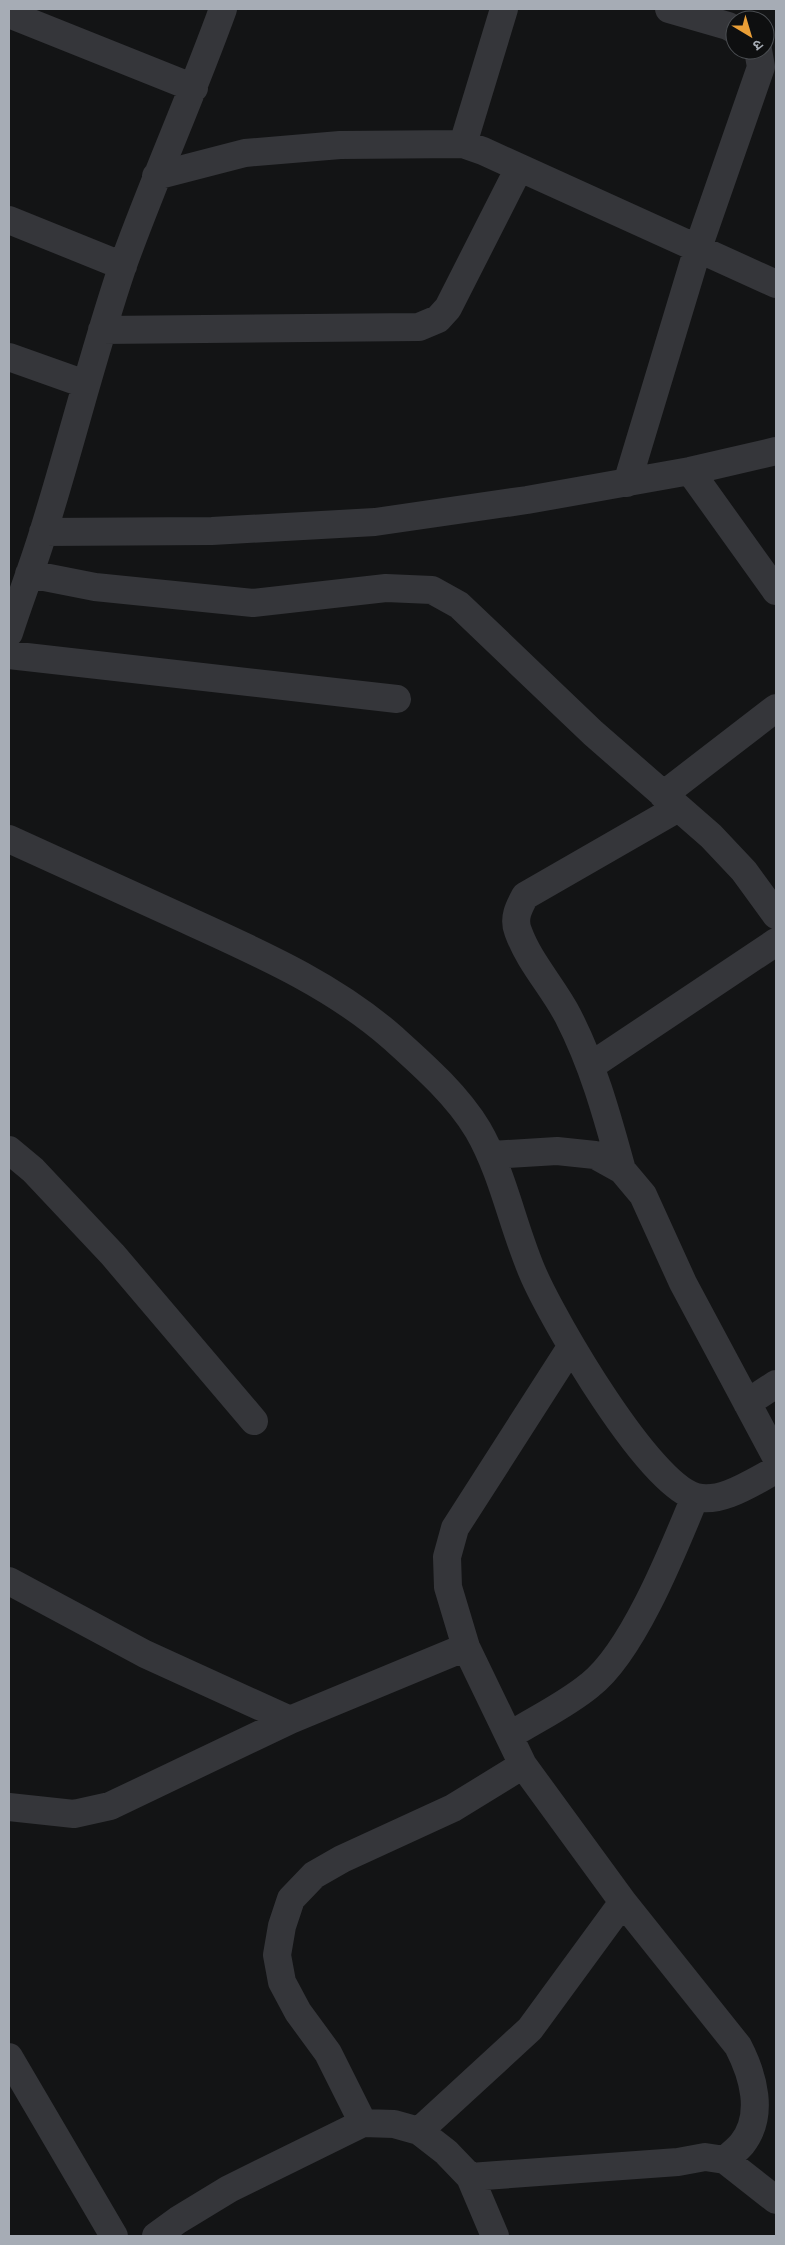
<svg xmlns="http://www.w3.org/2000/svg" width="785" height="2245" font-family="Arial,'Noto Sans Devanagari',sans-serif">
	<rect width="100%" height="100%" fill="#131415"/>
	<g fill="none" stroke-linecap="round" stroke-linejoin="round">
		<path stroke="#35363a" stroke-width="28" d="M 669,9 L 728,26 L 735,30
			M 9,14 L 194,88
			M 463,144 L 504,9
			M 156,176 L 245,153 L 340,145 L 463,144 L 483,151 L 776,284
			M 9,220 L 123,266
			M 102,330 L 419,327 L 438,319 L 448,308 L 519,168
			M 9,357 L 85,384
			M 690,471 L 776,591
			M 627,483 L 698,248 L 761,67 L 758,50
			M 43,532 L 212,531 L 375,522 L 527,500 L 690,471 L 776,451
			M 29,574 L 95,587 L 253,603 L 386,588 L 432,590 L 459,605 L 593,733 L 711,836 L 744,871 L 776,915
			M 9,633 C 20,599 33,566 43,533 C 71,444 93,353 123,265 C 154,179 192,95 223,9
			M 9,655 L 397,699
			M 663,795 L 776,708
			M 9,839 C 68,866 128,893 187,920 C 259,953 333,985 393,1038 C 423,1065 457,1095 478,1130 C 504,1175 513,1229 534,1276 C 555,1323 648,1484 696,1497 C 722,1504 754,1481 776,1470
			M 592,1065 L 776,942
			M 9,1150 L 33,1170 L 113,1255 L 254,1421
			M 492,1155 L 557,1151 L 595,1155 L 622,1170 L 643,1195 L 683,1283 L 776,1457
			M 622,1170 C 607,1116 594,1067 568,1016 C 553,987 529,962 518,931 C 513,918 519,907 525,896 L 678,808
			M 571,1347 L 455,1528 L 447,1557 L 448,1587 L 466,1647 L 523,1765 L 623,1902 L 738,2046 C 753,2075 765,2115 742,2144 C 737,2150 730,2155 725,2160
			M 747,1403 L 776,1384
			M 9,1581 L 145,1654 L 290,1720
			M 509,1736 C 536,1719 566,1705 590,1685 C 633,1652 674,1548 695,1497
			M 9,1807 L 74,1814 L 110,1806 L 290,1720 L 466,1647
			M 9,2057 L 114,2236
			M 363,2123 L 328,2053 L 298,2012 L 282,1982 L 277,1955 L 282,1926 L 291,1899 L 314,1875 L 342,1859 L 453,1808 L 523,1765
			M 419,2131 L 530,2029 L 623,1902
			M 470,2177 L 678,2162 L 705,2157 L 725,2160 L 776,2200
			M 156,2236 L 178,2220 L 229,2189 L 363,2123 L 394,2124 L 419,2131 L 446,2152 L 470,2177 L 495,2236"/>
	</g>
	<rect width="785" height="2245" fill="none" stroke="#a6acb5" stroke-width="20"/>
	<g transform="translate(750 35) rotate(142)"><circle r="24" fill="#0e0f10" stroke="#4b4e52"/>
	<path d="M0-4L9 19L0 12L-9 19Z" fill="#ea9f37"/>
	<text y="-8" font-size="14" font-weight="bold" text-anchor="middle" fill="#a6acb5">उ</text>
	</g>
</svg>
